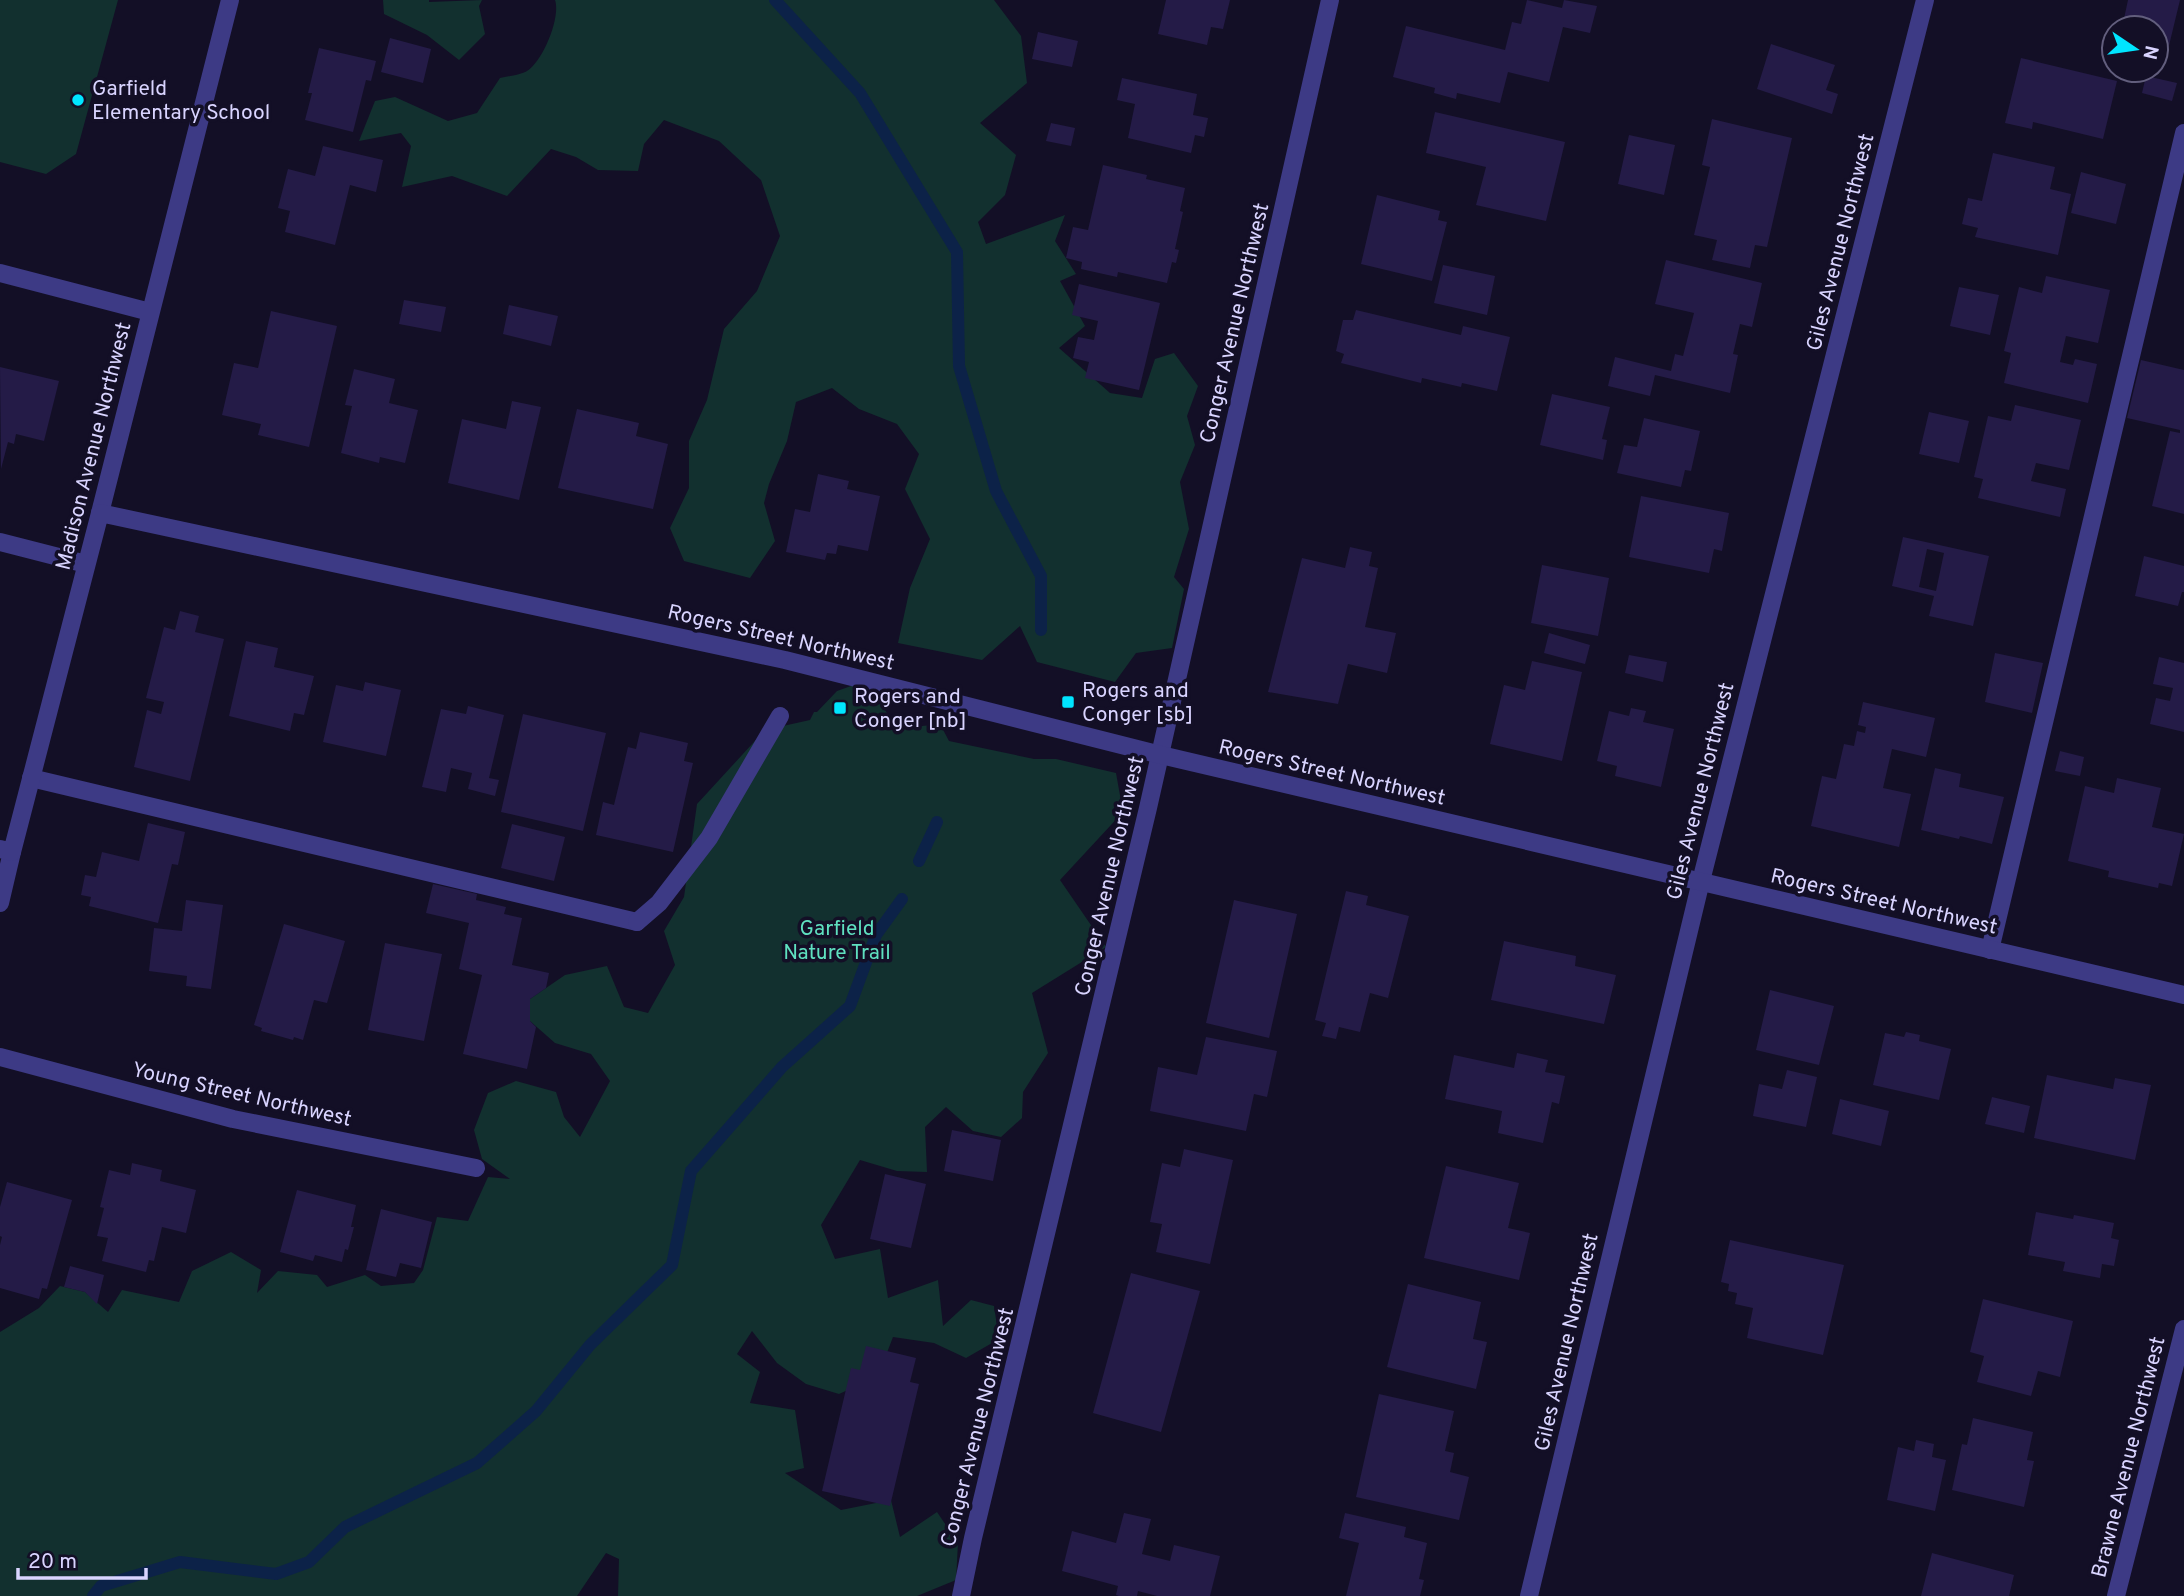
<svg xmlns="http://www.w3.org/2000/svg" width="2184" height="1596" font-family="Overpass,sans-serif">
	<rect width="100%" height="100%" fill="#130f26"/>
	<path fill="#12302f" d="M 0,0 L 118,0 L 76,154 L 46,174 L 0,162 Z
		M 383,0 L 429,0 L 429,2 L 482,0 L 479,6 L 485,34 L 459,60 L 427,35 L 384,14 Z
		M 555,0 L 994,0 L 1021,36 L 1027,83 L 980,123 L 1016,155 L 1005,195 L 978,222 L 986,244 L 1065,215 L 1055,241 L 1076,274 L 1060,281 L 1085,326 L 1059,348 L 1110,393 L 1142,398 L 1155,359 L 1174,353 L 1198,386 L 1187,416 L 1195,445 L 1180,482 L 1189,529 L 1174,577 L 1184,589 L 1172,648 L 1136,653 L 1115,682 L 1037,662 L 1020,626 L 982,660 L 898,643 L 910,588 L 930,539 L 905,489 L 919,454 L 897,424 L 859,409 L 832,388 L 796,402 L 787,441 L 769,484 L 764,503 L 775,541 L 750,578 L 684,561 L 670,528 L 689,488 L 689,441 L 707,400 L 724,329 L 757,291 L 780,236 L 761,180 L 719,141 L 664,120 L 644,144 L 638,171 L 598,170 L 576,157 L 551,149 L 507,196 L 452,176 L 402,187 L 411,146 L 401,133 L 359,141 L 375,101 L 395,97 L 448,121 L 477,113 L 500,78 C 508,76 521,75 527,71 C 543,61 561,17 555,0 Z
		M 868,680 L 896,729 L 940,724 L 949,741 L 1034,759 L 1056,759 L 1116,773 L 1123,812 L 1060,880 L 1106,947 L 1032,993 L 1048,1053 L 1023,1092 L 1022,1118 L 1001,1137 L 973,1131 L 946,1107 L 925,1127 L 927,1172 L 897,1171 L 860,1160 L 821,1225 L 835,1259 L 880,1249 L 888,1298 L 938,1280 L 943,1326 L 971,1300 L 994,1306 L 999,1339 L 966,1358 L 934,1343 L 893,1337 L 878,1376 L 839,1394 L 806,1384 L 777,1363 L 752,1331 L 737,1354 L 760,1372 L 750,1403 L 795,1410 L 804,1468 L 785,1473 L 841,1510 L 891,1500 L 900,1537 L 937,1512 L 958,1543 L 956,1580 L 917,1596 L 618,1596 L 619,1559 L 606,1553 L 577,1596 L 0,1596 L 0,1332 L 39,1308 L 60,1286 L 85,1292 L 108,1312 L 122,1290 L 179,1302 L 192,1271 L 231,1252 L 261,1270 L 257,1293 L 278,1271 L 317,1275 L 327,1287 L 365,1275 L 381,1286 L 414,1283 L 423,1270 L 437,1217 L 468,1221 L 488,1177 L 510,1179 L 482,1159 L 474,1130 L 488,1093 L 516,1081 L 556,1092 L 564,1117 L 580,1137 L 610,1081 L 591,1054 L 555,1043 L 530,1021 L 530,999 L 565,975 L 607,966 L 624,1007 L 648,1013 L 675,965 L 664,931 L 684,897 L 697,804 L 765,730 L 810,720 L 814,712 L 817,712 L 837,691 Z"/>
	<g fill="none" stroke-linecap="round" stroke-linejoin="round">
		<path stroke="#0c2248" stroke-width="12" d="M 775,0 L 860,93 L 957,252 L 959,366 L 996,491 L 1041,576 L 1041,630
			M 919,861 L 937,822
			M 93,1596 L 101,1586 L 180,1562 L 276,1574 L 309,1562 L 345,1527 L 477,1463 L 536,1411 L 590,1345 L 672,1265 L 691,1171 L 782,1067 L 850,1006 L 876,935 L 902,899"/>
	</g>
	<path fill="#241b47" fill-rule="evenodd" d="M 1166,0 L 1230,0 L 1223,29 L 1211,27 L 1207,45 L 1158,34 Z
		M 1527,0 L 1562,8 L 1564,0 L 1597,6 L 1590,33 L 1563,27 L 1549,82 L 1508,72 L 1500,103 L 1457,93 L 1456,99 L 1434,93 L 1435,88 L 1393,77 L 1406,26 L 1505,50 L 1512,22 L 1521,24 Z
		M 2128,0 L 2180,0 L 2166,58 L 2160,57 L 2157,70 L 2156,28 L 2122,28 Z
		M 1038,32 L 1078,41 L 1072,67 L 1032,59 Z
		M 390,38 L 431,49 L 423,83 L 381,72 Z
		M 1771,44 L 1835,65 L 1826,90 L 1838,94 L 1832,114 L 1757,89 Z
		M 319,48 L 376,61 L 371,81 L 366,80 L 353,132 L 305,120 L 312,93 L 308,93 Z
		M 2021,58 L 2117,81 L 2103,139 L 2033,122 L 2032,129 L 2005,123 Z
		M 2146,76 L 2177,83 L 2172,101 L 2142,93 Z
		M 1122,78 L 1197,94 L 1193,115 L 1208,118 L 1204,137 L 1195,135 L 1191,153 L 1128,138 L 1135,104 L 1117,100 Z
		M 1435,112 L 1565,142 L 1546,221 L 1476,205 L 1486,167 L 1426,153 Z
		M 1712,119 L 1792,138 L 1767,247 L 1755,245 L 1750,268 L 1712,260 L 1717,240 L 1694,235 L 1710,167 L 1702,165 Z
		M 1051,123 L 1075,128 L 1071,146 L 1046,141 Z
		M 1629,135 L 1675,145 L 1664,195 L 1618,184 Z
		M 323,146 L 383,160 L 376,192 L 350,185 L 335,245 L 285,232 L 290,211 L 278,208 L 288,169 L 315,176 Z
		M 1993,153 L 2055,167 L 2050,189 L 2071,194 L 2058,255 L 1975,237 L 1978,228 L 1962,224 L 1968,198 L 1982,201 Z
		M 1103,165 L 1147,175 L 1146,179 L 1185,188 L 1180,211 L 1183,212 L 1175,249 L 1179,250 L 1176,263 L 1172,262 L 1167,283 L 1118,272 L 1117,277 L 1081,269 L 1082,262 L 1066,258 L 1073,227 L 1088,230 Z
		M 2081,172 L 2126,184 L 2116,224 L 2071,213 Z
		M 1377,195 L 1440,211 L 1438,220 L 1447,222 L 1432,281 L 1361,264 Z
		M 1666,260 L 1762,283 L 1752,327 L 1740,324 L 1733,354 L 1738,355 L 1730,393 L 1655,375 L 1650,396 L 1608,386 L 1615,357 L 1671,371 L 1675,354 L 1683,356 L 1694,313 L 1655,304 Z
		M 1443,265 L 1495,276 L 1487,315 L 1434,303 Z
		M 2046,276 L 2110,290 L 2098,343 L 2066,336 L 2060,362 L 2073,365 L 2075,359 L 2097,364 L 2088,403 L 2004,383 L 2011,353 L 2004,351 L 2019,287 L 2042,293 Z
		M 1079,284 L 1160,303 L 1139,390 L 1085,378 L 1089,362 L 1073,358 L 1078,337 L 1094,340 L 1098,321 L 1072,315 Z
		M 1959,287 L 1999,295 L 1990,335 L 1950,326 Z
		M 404,300 L 446,307 L 441,332 L 399,324 Z
		M 509,305 L 558,316 L 551,346 L 503,334 Z
		M 1356,310 L 1461,335 L 1463,326 L 1510,337 L 1497,391 L 1462,383 L 1461,387 L 1422,378 L 1421,383 L 1341,363 L 1344,354 L 1336,351 L 1343,320 L 1353,320 Z
		M 271,311 L 337,326 L 309,447 L 258,435 L 261,424 L 222,415 L 234,363 L 258,368 Z
		M 2141,360 L 2184,370 L 2184,514 L 2152,506 L 2170,431 L 2180,433 L 2180,430 L 2127,418 Z
		M 0,367 L 59,381 L 44,441 L 16,434 L 14,444 L 8,442 L 1,469 Z
		M 354,369 L 395,379 L 389,403 L 418,410 L 405,463 L 380,457 L 379,463 L 341,453 L 352,406 L 345,405 Z
		M 1552,394 L 1610,407 L 1602,439 L 1607,440 L 1603,460 L 1540,445 Z
		M 512,401 L 541,407 L 519,500 L 448,483 L 462,419 L 506,429 Z
		M 2015,405 L 2081,420 L 2069,470 L 2036,463 L 2031,481 L 2066,489 L 2060,517 L 1978,498 L 1983,479 L 1974,477 L 1988,416 L 2011,421 Z
		M 577,409 L 639,423 L 636,436 L 668,444 L 653,509 L 558,488 Z
		M 1929,412 L 1969,421 L 1959,463 L 1919,454 Z
		M 1644,418 L 1700,431 L 1691,471 L 1685,470 L 1681,487 L 1617,473 L 1624,445 L 1637,447 Z
		M 818,474 L 849,481 L 847,489 L 880,496 L 868,551 L 838,545 L 836,554 L 827,553 L 825,560 L 786,552 L 795,509 L 810,512 Z
		M 1641,496 L 1729,513 L 1722,551 L 1714,549 L 1709,573 L 1629,557 Z
		M 1903,537 L 1989,556 L 1973,626 L 1929,616 L 1934,596 L 1892,586 ZM 1927,549 L 1944,553 L 1936,591 L 1919,587 Z
		M 1350,547 L 1372,552 L 1369,566 L 1378,568 L 1365,627 L 1396,633 L 1387,673 L 1348,664 L 1338,704 L 1268,692 L 1302,558 L 1345,568 Z
		M 2144,556 L 2184,566 L 2184,592 L 2182,592 L 2178,606 L 2135,596 Z
		M 1542,565 L 1609,578 L 1598,636 L 1531,623 Z
		M 180,611 L 199,616 L 195,632 L 224,639 L 190,781 L 134,767 L 147,710 L 161,714 L 164,702 L 146,698 L 164,627 L 175,630 Z
		M 1549,633 L 1590,645 L 1585,664 L 1544,653 Z
		M 246,641 L 278,648 L 274,667 L 314,676 L 304,715 L 294,713 L 290,731 L 229,716 Z
		M 1995,653 L 2043,663 L 2032,713 L 1985,702 Z
		M 1629,655 L 1667,662 L 1663,682 L 1625,673 Z
		M 2159,657 L 2184,663 L 2184,732 L 2150,724 L 2156,698 L 2170,701 L 2173,688 L 2153,684 Z
		M 1532,661 L 1582,672 L 1562,761 L 1490,744 L 1504,685 L 1525,690 Z
		M 365,682 L 401,690 L 386,756 L 323,742 L 336,685 L 363,691 Z
		M 1863,702 L 1935,718 L 1926,757 L 1892,749 L 1883,788 L 1911,794 L 1899,847 L 1811,826 L 1822,776 L 1836,779 L 1844,744 L 1854,746 L 1857,731 L 1865,733 L 1866,727 L 1858,725 Z
		M 468,706 L 504,715 L 489,778 L 499,780 L 495,796 L 468,789 L 472,773 L 451,768 L 446,792 L 422,787 L 441,709 L 466,714 Z
		M 1631,708 L 1646,711 L 1643,722 L 1674,729 L 1661,787 L 1615,776 L 1617,766 L 1597,761 L 1609,711 L 1629,716 Z
		M 523,714 L 606,733 L 583,831 L 501,812 Z
		M 640,732 L 688,743 L 684,761 L 693,763 L 673,852 L 596,835 L 603,802 L 614,805 L 628,747 L 636,749 Z
		M 2060,751 L 2084,757 L 2080,776 L 2055,771 Z
		M 1935,768 L 1961,774 L 1959,787 L 2004,797 L 1992,844 L 1960,836 L 1959,839 L 1921,830 Z
		M 2117,778 L 2161,788 L 2152,827 L 2184,834 L 2172,886 L 2159,883 L 2158,888 L 2108,877 L 2109,871 L 2068,861 L 2085,786 L 2114,793 Z
		M 148,823 L 185,832 L 178,865 L 172,864 L 158,923 L 89,906 L 91,897 L 81,895 L 85,875 L 96,877 L 102,852 L 139,861 Z
		M 512,824 L 565,837 L 554,881 L 501,868 Z
		M 433,884 L 477,894 L 476,900 L 506,907 L 504,914 L 522,918 L 512,965 L 549,973 L 546,988 L 530,999 L 530,1021 L 536,1027 L 527,1069 L 463,1054 L 482,975 L 459,969 L 469,923 L 426,913 Z
		M 1346,891 L 1368,896 L 1366,905 L 1409,916 L 1388,998 L 1370,993 L 1360,1032 L 1339,1027 L 1336,1039 L 1322,1036 L 1326,1023 L 1315,1020 Z
		M 186,900 L 223,905 L 211,989 L 186,986 L 187,976 L 149,971 L 154,928 L 182,931 Z
		M 1234,900 L 1297,914 L 1269,1038 L 1206,1023 Z
		M 284,924 L 345,941 L 327,1003 L 314,1000 L 303,1040 L 294,1037 L 293,1040 L 261,1031 L 262,1028 L 254,1025 Z
		M 1504,941 L 1576,956 L 1575,966 L 1616,975 L 1604,1024 L 1491,1000 Z
		M 385,943 L 442,954 L 424,1041 L 368,1030 Z
		M 1770,990 L 1834,1006 L 1819,1065 L 1756,1050 Z
		M 1906,1032 L 1920,1035 L 1919,1041 L 1951,1049 L 1939,1100 L 1873,1085 L 1885,1033 L 1904,1037 Z
		M 1206,1037 L 1277,1051 L 1267,1097 L 1254,1094 L 1246,1131 L 1150,1111 L 1158,1067 L 1197,1075 Z
		M 1517,1053 L 1548,1060 L 1545,1072 L 1565,1076 L 1559,1104 L 1552,1102 L 1543,1143 L 1498,1133 L 1502,1111 L 1445,1099 L 1454,1055 L 1514,1068 Z
		M 1787,1070 L 1817,1077 L 1806,1127 L 1753,1116 L 1759,1084 L 1782,1089 Z
		M 2047,1075 L 2113,1089 L 2115,1078 L 2151,1085 L 2135,1160 L 2034,1138 Z
		M 1992,1097 L 2030,1106 L 2024,1133 L 1985,1124 Z
		M 1840,1099 L 1889,1111 L 1881,1146 L 1832,1134 Z
		M 952,1130 L 1001,1140 L 993,1181 L 944,1171 Z
		M 1184,1149 L 1233,1160 L 1210,1264 L 1156,1252 L 1162,1224 L 1150,1222 L 1162,1163 L 1180,1167 Z
		M 132,1163 L 162,1170 L 160,1181 L 196,1190 L 186,1233 L 162,1227 L 154,1261 L 149,1260 L 146,1272 L 102,1261 L 108,1238 L 97,1236 L 104,1208 L 100,1207 L 109,1170 L 130,1175 Z
		M 1446,1166 L 1519,1183 L 1508,1228 L 1530,1233 L 1519,1280 L 1424,1258 Z
		M 885,1174 L 926,1184 L 911,1248 L 870,1239 Z
		M 7,1182 L 72,1200 L 47,1289 L 42,1288 L 39,1299 L 0,1288 L 0,1245 L 2,1237 L 0,1236 L 0,1207 Z
		M 297,1190 L 356,1205 L 351,1227 L 354,1227 L 348,1250 L 345,1249 L 342,1262 L 315,1255 L 313,1261 L 280,1252 Z
		M 381,1209 L 432,1222 L 421,1268 L 400,1263 L 396,1277 L 366,1270 Z
		M 2036,1212 L 2073,1219 L 2074,1215 L 2114,1223 L 2111,1238 L 2119,1240 L 2114,1266 L 2102,1264 L 2100,1278 L 2063,1271 L 2065,1262 L 2028,1255 Z
		M 1730,1240 L 1844,1265 L 1823,1355 L 1747,1338 L 1753,1308 L 1735,1304 L 1737,1293 L 1728,1291 L 1729,1284 L 1721,1282 Z
		M 70,1266 L 104,1275 L 97,1304 L 85,1292 L 64,1287 Z
		M 1131,1273 L 1200,1291 L 1161,1432 L 1093,1413 Z
		M 1408,1284 L 1481,1302 L 1473,1339 L 1487,1342 L 1476,1389 L 1387,1367 Z
		M 1983,1299 L 2073,1321 L 2060,1377 L 2038,1371 L 2031,1396 L 1977,1382 L 1984,1356 L 1970,1352 Z
		M 866,1346 L 916,1358 L 910,1382 L 919,1384 L 890,1506 L 822,1491 L 851,1368 L 860,1370 Z
		M 1379,1394 L 1454,1411 L 1445,1451 L 1454,1453 L 1450,1472 L 1469,1477 L 1459,1520 L 1356,1497 Z
		M 1973,1418 L 2033,1432 L 2027,1460 L 2034,1461 L 2024,1507 L 1952,1490 L 1962,1444 L 1967,1445 Z
		M 1916,1440 L 1934,1444 L 1932,1457 L 1946,1460 L 1935,1511 L 1887,1500 L 1898,1447 L 1914,1451 Z
		M 1124,1513 L 1151,1519 L 1142,1554 L 1170,1561 L 1174,1545 L 1220,1556 L 1210,1596 L 1157,1596 L 1138,1591 L 1137,1596 L 1119,1596 L 1116,1595 L 1118,1586 L 1062,1571 L 1072,1531 L 1116,1543 Z
		M 1345,1513 L 1406,1527 L 1404,1537 L 1427,1543 L 1419,1579 L 1424,1580 L 1420,1596 L 1346,1596 L 1359,1543 L 1339,1538 Z
		M 1932,1553 L 2014,1575 L 2009,1596 L 1921,1596 Z"/>
	<g fill="none" stroke-linecap="round" stroke-linejoin="round">
		<path stroke="#3d3a85" stroke-width="18" d="M 0,542 L 86,564
			M 31,778 L 637,922
			M 1990,950 L 2184,133"/>
		<path stroke="#3d3a85" stroke-width="18" d="M 637,922 L 659,903 L 709,838 L 780,716"/>
		<path stroke="#3d3a85" stroke-width="18" d="M 0,273 L 150,312
			M 100,513 L 230,0
			M 0,903 L 12,852
			M 0,1057 L 233,1119 L 476,1168
			M 961,1596 L 973,1538 L 1148,808 L 1330,0
			M 1529,1596 L 1701,881 L 1925,0
			M 2116,1596 L 2184,1329"/>
		<path stroke="#3d3a85" stroke-width="18" d="M 0,849 L 12,852 L 100,513 L 785,660 L 1161,755 L 2184,995"/>
	</g>
	<g fill="#00e5ff" stroke="#130f26" stroke-width="2.5">
		<circle cx="78" cy="100" r="7"/>
		<rect x="1061" y="695" width="14" height="14" rx="3.5"/>
		<rect x="833" y="701" width="14" height="14" rx="3.5"/>
	</g>
	<g text-anchor="middle" stroke-width="7" stroke-linejoin="round" paint-order="stroke">
		<g font-size="21" fill="#d9d4ff" stroke="#130f26" text-anchor="start">
			<text x="92" y="95">Garfield<tspan x="92" dy="24">Elementary School</tspan></text>
			<text x="1082" y="697">Rogers and<tspan x="1082" dy="24">Conger [sb]</tspan></text>
			<text x="854" y="703">Rogers and<tspan x="854" dy="24">Conger [nb]</tspan></text>
		</g>
		<g font-size="21" fill="#d9d4ff" stroke="#130f26">
			<text transform="translate(1840 242) rotate(-76)" y="7">Giles Avenue Northwest</text>
			<text transform="translate(1234 323) rotate(-77)" y="7">Conger Avenue Northwest</text>
			<text transform="translate(93 446) rotate(-76)" y="7">Madison Avenue Northwest</text>
			<text transform="translate(781 637) rotate(13)" y="7">Rogers Street Northwest</text>
			<text transform="translate(1332 772) rotate(13)" y="7">Rogers Street Northwest</text>
			<text transform="translate(1700 791) rotate(-76)" y="7">Giles Avenue Northwest</text>
			<text transform="translate(1109 876) rotate(-77)" y="7">Conger Avenue Northwest</text>
			<text transform="translate(1884 901) rotate(13)" y="7">Rogers Street Northwest</text>
			<text transform="translate(242 1094) rotate(13)" y="7">Young Street Northwest</text>
			<text transform="translate(1566 1342) rotate(-77)" y="7">Giles Avenue Northwest</text>
			<text transform="translate(977 1427) rotate(-76)" y="7">Conger Avenue Northwest</text>
			<text transform="translate(2128 1457) rotate(-76)" y="7">Brawne Avenue Northwest</text>
		</g>
		<g font-size="21" fill="#5fe0c0" stroke="#130f26">
			<text x="837" y="935">Garfield<tspan x="837" dy="24">Nature Trail</tspan></text>
		</g>
	</g>
	<g transform="translate(2135 49) rotate(103)"><circle r="33" fill="#130f26" stroke="#625e7d" stroke-width="2"/>
	<path d="M0-5L12 26L0 18L-12 26Z" fill="#00e5ff"/>
	<text y="-10" font-size="19" font-weight="bold" text-anchor="middle" fill="#d9d4ff">N</text>
	</g>
	<path d="M18 1568v10h128v-10" fill="none" stroke="#d9d4ff" stroke-width="3.5"/>
	<text x="28" y="1568" font-size="21" fill="#d9d4ff" stroke="#130f26" stroke-width="5" paint-order="stroke">20 m</text>
</svg>
